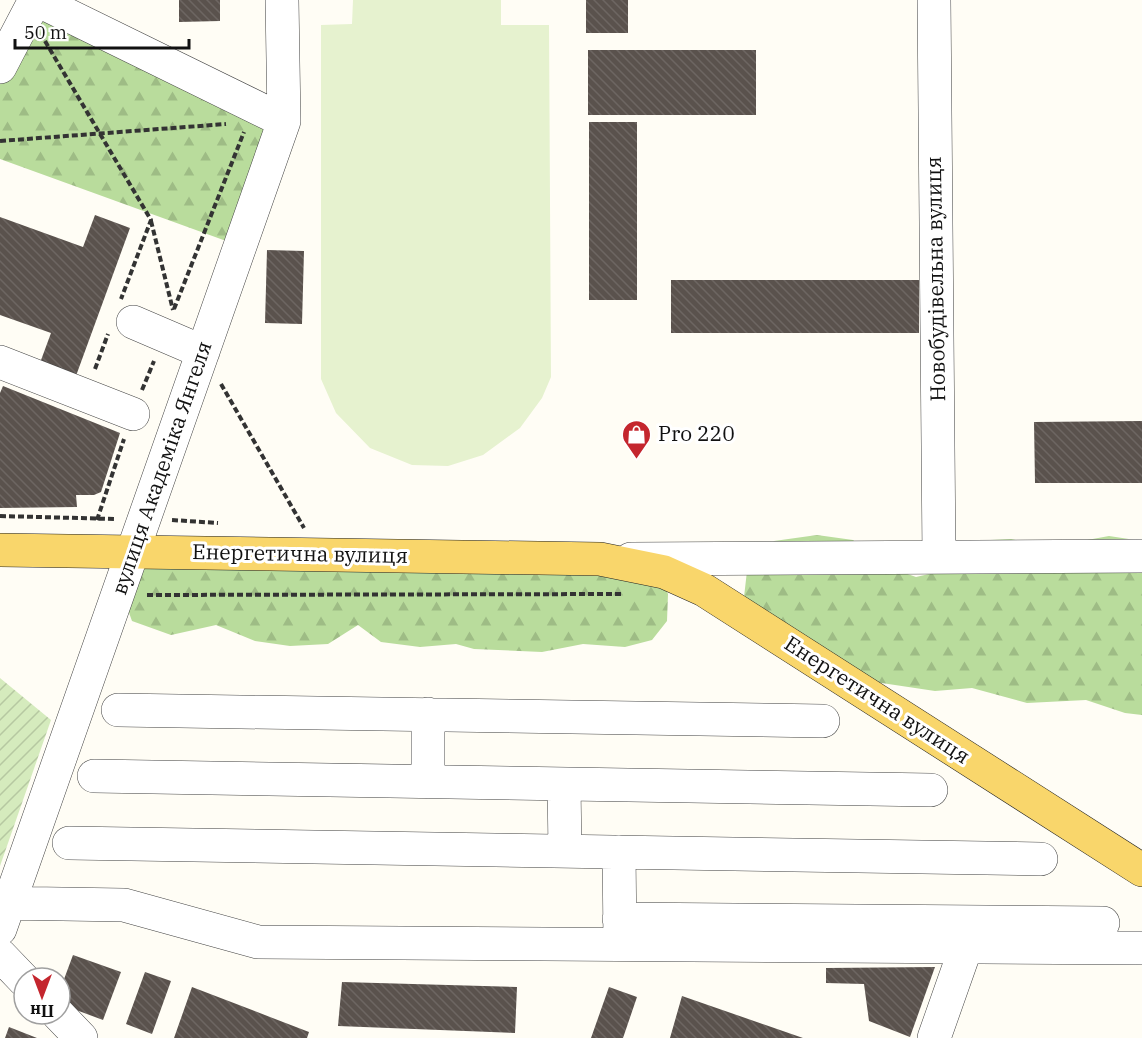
<svg xmlns="http://www.w3.org/2000/svg" width="1142" height="1038" font-family="'IBM Plex Serif',serif">
	<defs>
		<pattern id="forest-firs" width="22" height="20" patternUnits="userSpaceOnUse" patternTransform="scale(1.5)"><rect width="22" height="20" fill="#b9dc9c"/><path d="M5 1l3.5 6h-7zM16 11l3.5 6h-7z" fill="#9ebc85"/></pattern>
		<pattern id="garden-furrows" width="10" height="10" patternUnits="userSpaceOnUse" patternTransform="scale(1.5)"><rect width="10" height="10" fill="#d5ebbd"/><path d="M-1 1l2-2M0 10L10 0M9 11l2-2" fill="none" stroke="#b6c8a1"/></pattern>
		<pattern id="building-back-hatch" width="6" height="6" patternUnits="userSpaceOnUse" patternTransform="scale(1.5)"><rect width="6" height="6" fill="#5a524d"/><path d="M-1 5l2 2M0 0l6 6M5-1l2 2" fill="none" stroke="#6d6662"/></pattern>
	</defs>
	<rect width="100%" height="100%" fill="#fffdf5"/>
	<path fill="url(#forest-firs)" d="M 35,0 L 284,121 L 240,246 L 0,159 L 0,67 Z
		M 817,535 L 853,540 L 885,566 L 916,577 L 942,571 L 970,541 L 1011,539 L 1049,547 L 1109,536 L 1142,541 L 1142,715 L 1125,713 L 1086,700 L 1027,703 L 972,688 L 935,691 L 875,682 L 847,662 L 791,655 L 744,597 L 747,571 L 774,541 Z
		M 135,566 L 657,567 L 668,594 L 667,621 L 652,640 L 625,647 L 583,644 L 542,652 L 474,649 L 456,644 L 420,647 L 381,642 L 358,625 L 328,644 L 290,646 L 255,641 L 216,625 L 171,635 L 132,621 L 123,596 Z"/>
	<path fill="url(#garden-furrows)" d="M 0,678 L 51,720 L 0,866 Z"/>
	<path fill="#e6f2cf" d="M 353,0 L 501,0 L 501,25 L 549,25 L 551,377 L 542,398 L 520,428 L 483,455 L 448,466 L 412,465 L 370,448 L 336,413 L 321,379 L 321,25 L 352,24 Z"/>
	<path fill="url(#building-back-hatch)" d="M 179,0 L 220,0 L 220,21 L 179,22 Z
		M 586,0 L 628,0 L 628,33 L 586,33 Z
		M 588,50 L 756,50 L 756,115 L 588,115 Z
		M 589,122 L 637,122 L 637,300 L 589,300 Z
		M 95,215 L 130,228 L 73,384 L 37,371 L 51,333 L 0,315 L 0,217 L 83,247 Z
		M 267,250 L 304,251 L 302,324 L 265,323 Z
		M 671,280 L 919,280 L 919,333 L 671,333 Z
		M 3,386 L 120,433 L 101,492 L 94,495 L 76,495 L 77,507 L 0,508 L 0,393 Z
		M 1142,421 L 1142,483 L 1035,483 L 1034,422 Z
		M 73,955 L 121,972 L 103,1020 L 60,1004 L 60,990 Z
		M 935,967 L 910,1037 L 869,1021 L 864,984 L 826,983 L 826,968 Z
		M 145,972 L 171,981 L 152,1034 L 126,1024 Z
		M 342,982 L 517,987 L 515,1033 L 338,1026 Z
		M 192,987 L 309,1032 L 307,1038 L 174,1038 Z
		M 609,987 L 637,997 L 623,1038 L 591,1038 Z
		M 682,996 L 803,1038 L 670,1038 Z
		M 9,1027 L 37,1038 L 5,1038 Z"/>
	<g fill="none" stroke-linecap="round" stroke-linejoin="round">
		<defs>
			<path id="minor" d="M 37,0 L 284,121
				M 934,0 L 939,557
				M 0,67 L 35,0
				M 133,322 L 203,352
				M 0,362 L 133,414
				M 631,559 L 1142,556
				M 118,710 L 823,721
				M 428,714 L 428,782
				M 94,776 L 931,790
				M 564,784 L 565,851
				M 69,843 L 1041,859
				M 619,852 L 620,940
				M 0,903 L 124,905 L 258,942 L 1142,948
				M 619,919 L 1103,923
				M 0,929 L 284,121 L 282,0
				M 0,955 L 24,980
				M 58,1014 L 81,1038
				M 934,1038 L 966,947"/>
			<path id="major" d="M 0,550 L 600,559 L 664,572 L 704,590 L 1142,870"/>
		</defs>
		<use href="#minor" stroke="#444" stroke-width="34"/>
		<use href="#major" stroke="#222" stroke-width="34"/>
		<path stroke="#333" stroke-width="4" stroke-dasharray="6 3" stroke-linecap="butt" d="M 45,41 L 151,220 L 121,299
			M 0,141 L 226,124
			M 151,221 L 173,310
			M 174,309 L 244,132
			M 95,369 L 108,334
			M 221,384 L 304,528
			M 142,390 L 154,361
			M 0,516 L 116,519
			M 97,520 L 124,439
			M 172,520 L 218,523
			M 147,595 L 623,594"/>
		<use href="#minor" stroke="#fff" stroke-width="33"/>
		<use href="#major" stroke="#f9d66b" stroke-width="33"/>
	</g>
	<defs>
		<symbol id="shop-pin" viewBox="-11 -11 22 30"><path d="M0 17L-7.5 6A9.5 9.5 0 1 1 7.5 6Z" fill="#c4262e" stroke="#fff"/><path d="M-5-2.5h2.3a2.7 3.5 0 0 1 5.4 0H5L5.5 6h-11ZM-1.5-2.5h3a1.5 2.3 0 0 0-3 0Z" fill="#fff"/></symbol>
	</defs>
	<g fill-rule="evenodd">
		<use href="#shop-pin" x="620" y="418" width="33" height="45"/>
	</g>
	<g text-anchor="middle" stroke-width="6" stroke-linejoin="round" paint-order="stroke">
		<g font-size="21" fill="#111" stroke="#fff">
			<text transform="translate(936 279) rotate(-91)" y="7">Новобудівельна вулиця</text>
			<text transform="translate(162 468) rotate(-71)" y="7">вулиця Академіка Янгеля</text>
			<text transform="translate(300 554) rotate(1)" y="7">Енергетична вулиця</text>
			<text transform="translate(877 700) rotate(33)" y="7">Енергетична вулиця</text>
		</g>
		<g font-size="21" fill="#111" stroke="#fff" text-anchor="start">
			<text x="658" y="441">Pro 220</text>
		</g>
	</g>
	<g transform="translate(42 996) rotate(180)"><circle r="28" fill="#ffffff" stroke="#a0a0a0" stroke-width="1.5"/>
	<path d="M0-4.5L10 22L0 15L-10 22Z" fill="#c4262e"/>
	<text y="-9" font-size="16" font-weight="bold" text-anchor="middle" fill="#111111">Пн</text>
	</g>
	<path d="M15 39v9h174v-9" fill="none" stroke="#111111" stroke-width="3"/>
	<text x="24" y="39" font-size="18" fill="#111111" stroke="#ffffff" stroke-width="4.5" paint-order="stroke">50 m</text>
</svg>
